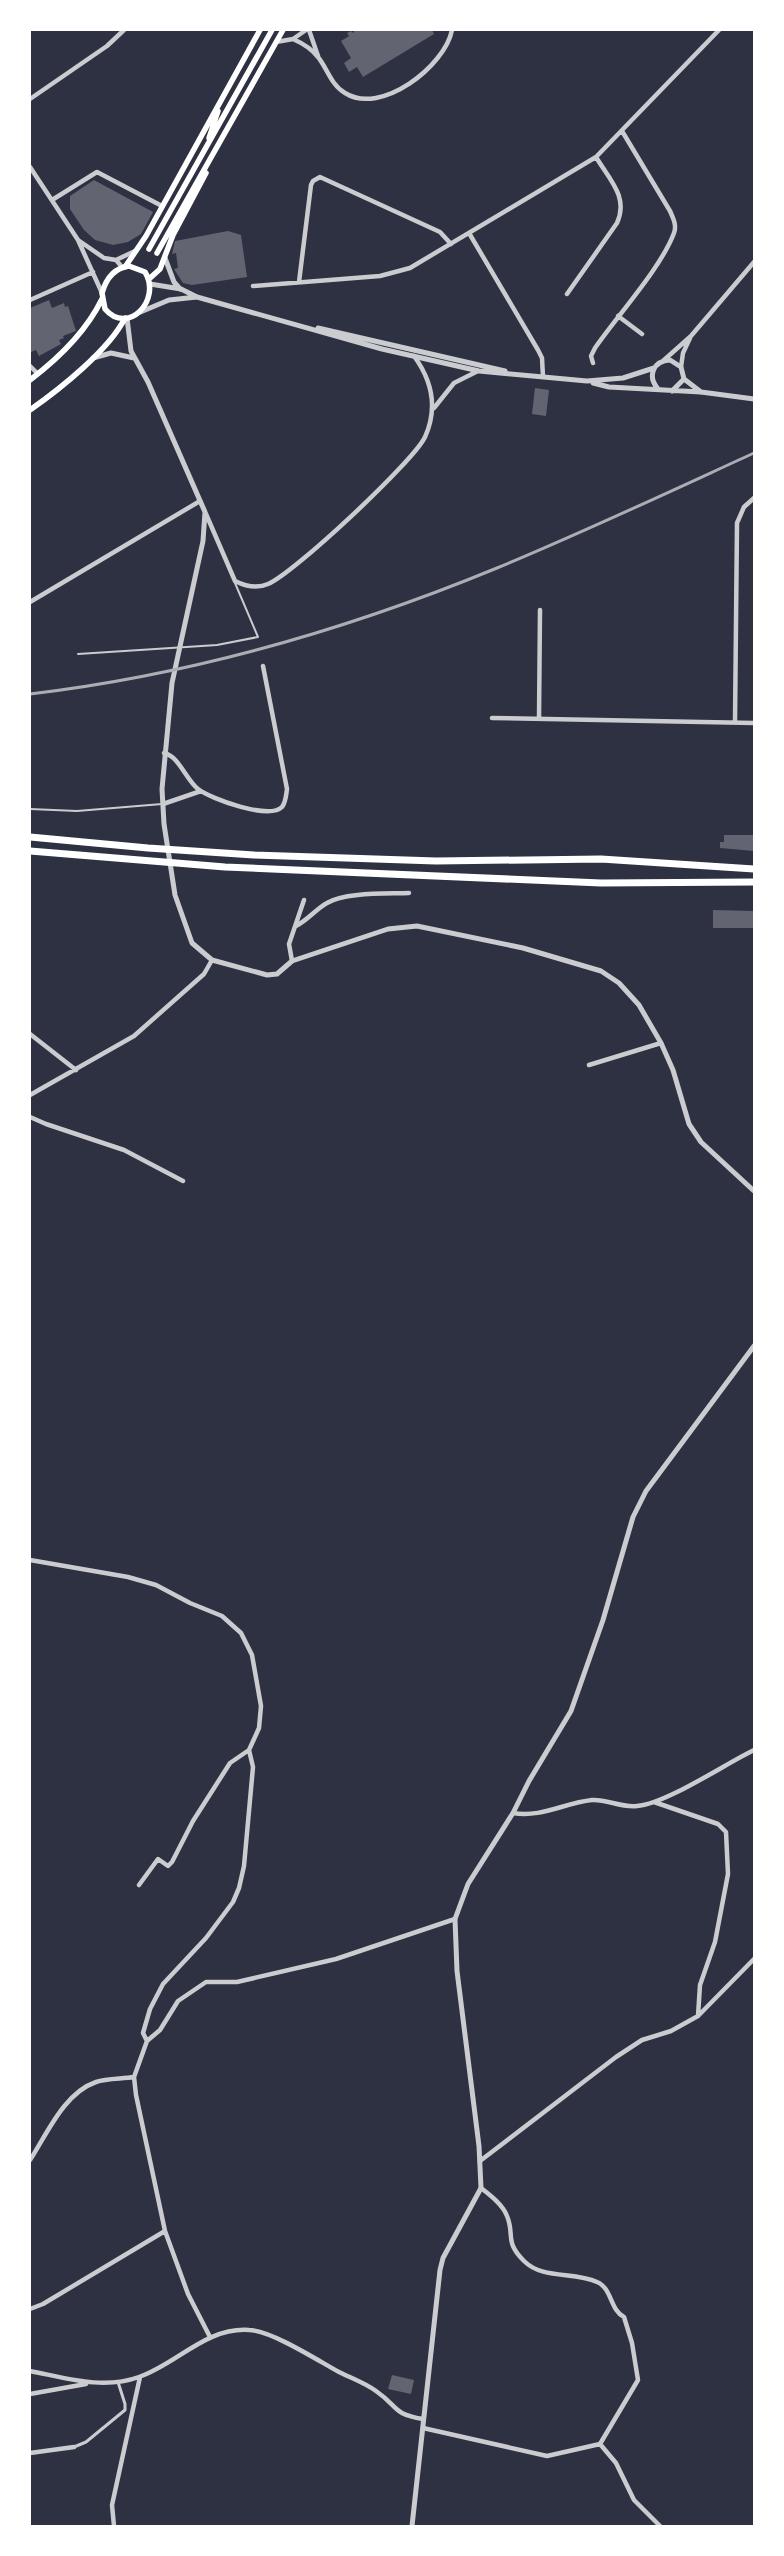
<svg xmlns="http://www.w3.org/2000/svg" width="784" height="2556" font-family="Arial,sans-serif">
	<rect width="100%" height="100%" fill="#2d3142"/>
	<path fill="#626471" d="M 355,30 L 432,30 L 434,34 L 363,77 L 357,67 L 349,72 L 344,63 L 351,58 L 341,41 L 349,36 L 347,33 L 351,31 L 353,33 Z
		M 94,180 L 153,212 L 141,234 L 128,242 L 113,245 L 95,240 L 84,230 L 70,209 L 70,196 Z
		M 228,231 L 241,235 L 247,277 L 192,285 L 183,283 L 174,269 L 178,268 L 176,253 L 172,254 L 175,241 Z
		M 49,300 L 52,308 L 64,303 L 65,307 L 68,306 L 76,331 L 63,336 L 64,338 L 59,340 L 61,344 L 39,356 L 36,350 L 31,352 L 30,350 L 30,308 Z
		M 535,388 L 549,390 L 546,416 L 532,414 Z
		M 724,835 L 754,835 L 754,851 L 720,848 L 720,842 L 724,842 Z
		M 713,910 L 754,911 L 754,928 L 713,928 Z
		M 392,2375 L 414,2380 L 411,2394 L 388,2389 Z"/>
	<g fill="none" stroke-linecap="round" stroke-linejoin="round">
		<path stroke="#caccd0" stroke-width="2" d="M 78,654 L 217,645 L 258,637 L 235,583
			M 30,809 L 77,811 L 162,804"/>
		<path stroke="#caccd0" stroke-width="3" d="M 74,2447 L 86,2442 L 125,2410 L 125,2404 L 118,2382"/>
		<path stroke="#caccd0" stroke-width="4.5" d="M 309,30 L 318,56
			M 293,39 C 302,43 311,48 318,57 C 327,68 331,85 345,93 C 381,116 445,66 452,30
			M 276,42 L 293,39 L 306,30
			M 30,99 L 107,46 L 124,30
			M 30,167 L 78,240 L 102,293
			M 52,200 L 97,172 L 162,206
			M 469,233 L 538,350 L 542,358 L 543,377
			M 78,240 L 104,258 L 116,260 L 122,267
			M 116,260 L 135,251
			M 299,282 L 311,185 L 313,181 L 320,177 L 440,232 L 451,244
			M 253,286 L 380,276 L 410,268 L 596,157 L 719,30
			M 567,294 L 617,223 C 629,197 609,179 596,157
			M 30,300 L 93,272
			M 618,316 L 642,334
			M 664,360 L 691,336 L 754,262
			M 593,363 L 591,356 L 595,348 C 617,316 661,268 674,233 C 677,225 673,218 670,211 L 622,131
			M 30,366 L 38,374
			M 681,367 L 683,353 L 690,338
			M 434,408 L 454,383 L 478,371
			M 206,514 L 235,581 C 245,586 257,589 268,584 C 292,575 414,461 425,437 C 438,408 433,382 414,356
			M 30,602 L 200,501
			M 492,718 L 754,723
			M 539,719 L 540,610
			M 735,722 L 737,523 L 744,507 L 754,498
			M 164,753 C 179,756 186,780 198,789 C 211,799 269,820 282,807 C 286,802 286,795 287,789 L 263,666
			M 163,804 L 201,791
			M 296,926 C 308,920 316,909 327,903 C 345,892 388,894 409,893
			M 292,961 L 289,944 L 304,900
			M 30,1034 L 76,1070
			M 589,1065 L 661,1043
			M 30,1095 L 134,1036 L 204,974 L 212,960
			M 30,1117 L 46,1124 L 124,1150 L 183,1181
			M 30,1560 L 128,1577 L 156,1585 L 190,1603 L 222,1616 L 241,1633 L 252,1655 L 261,1706 L 259,1728 L 249,1750 L 253,1767 L 244,1866 L 239,1888 L 233,1902 L 206,1938 L 163,1984 L 150,2009 L 143,2033 L 147,2041
			M 654,1802 L 718,1824 L 726,1832 L 728,1874 L 715,1942 L 700,1985 L 698,2016
			M 513,1813 C 541,1818 564,1803 592,1800 C 607,1799 621,1808 637,1806 C 666,1804 725,1764 754,1750
			M 139,1885 L 158,1859 L 168,1866 L 172,1862 L 193,1821 L 230,1763 L 249,1750
			M 30,2160 C 47,2134 64,2093 96,2082 C 107,2078 122,2079 134,2077
			M 480,2161 L 616,2057 L 642,2040 L 671,2031 L 698,2016 L 754,1959
			M 481,2188 C 490,2195 503,2205 507,2216 C 515,2235 504,2241 524,2261 C 543,2280 574,2271 597,2282 C 612,2288 610,2310 624,2317 L 632,2343 L 638,2380 L 600,2444
			M 30,2309 L 43,2304 L 165,2231
			M 210,2337 L 188,2294 L 165,2231 L 136,2095 L 134,2077 L 147,2041 L 160,2030 L 178,2001 L 206,1982 L 237,1982 L 336,1959 L 455,1919
			M 30,2371 C 66,2378 103,2390 139,2377 C 177,2364 206,2327 249,2330 C 272,2331 317,2360 339,2372 C 351,2378 365,2383 376,2391 C 399,2407 392,2414 423,2419
			M 30,2394 L 86,2384
			M 423,2428 L 547,2456 L 600,2444
			M 600,2444 L 616,2463 L 634,2500 L 660,2526
			M 30,2453 L 74,2447
			M 114,2526 L 112,2505 L 140,2377"/>
		<path stroke="#caccd0" stroke-width="5" d="M 165,258 L 174,282 L 180,289
			M 150,284 L 181,289 L 197,297 L 382,349 L 479,371 L 587,381 L 623,378 L 654,368
			M 138,313 L 169,300 L 197,297
			M 127,318 L 131,351 L 148,382 L 205,512 L 203,541 L 172,683 L 162,789 L 164,824 L 175,895 L 192,943 L 212,960 L 267,975 L 277,974 L 292,961 L 388,929 L 417,926 L 523,948 L 601,971 L 619,983 L 639,1005 L 661,1043 L 673,1070 L 689,1124 L 701,1142 L 754,1191
			M 318,328 L 505,371
			M 93,358 L 111,353 L 134,358
			M 593,383 L 609,387 L 701,392 L 754,399
			M 658,389 C 647,376 653,361 670,360 L 681,367 L 684,379 L 701,392
			M 672,391 L 684,379
			M 412,2526 L 440,2270 L 443,2258 L 481,2188 L 479,2146 L 457,1971 L 455,1919 L 468,1884 L 513,1813 L 529,1781 L 571,1711 L 603,1620 L 633,1517 L 646,1491 L 754,1346"/>
		<path stroke="#fff" stroke-width="5.5" d="M 209,138 L 218,111
			M 149,249 L 272,30
			M 157,253 L 283,30
			M 129,266 L 145,272 C 162,300 128,336 105,309 L 102,293 C 106,279 114,268 129,266 Z
			M 125,267 L 146,236 L 260,30
			M 149,279 L 160,269 L 173,235 L 206,173
			M 30,380 C 59,358 86,332 102,299
			M 30,410 C 60,389 109,350 125,318"/>
		<path stroke="#fff" stroke-width="7" d="M 30,837 L 148,848 L 254,855 L 436,861 L 601,859 L 754,869
			M 30,851 L 225,867 L 601,883 L 754,882"/>
		<path stroke="#abadb3" stroke-width="3" d="M 30,694 C 190,675 349,629 497,568 C 584,532 669,492 754,453"/>
	</g>
	<rect width="784" height="2556" fill="none" stroke="#ffffff" stroke-width="62"/>
</svg>
